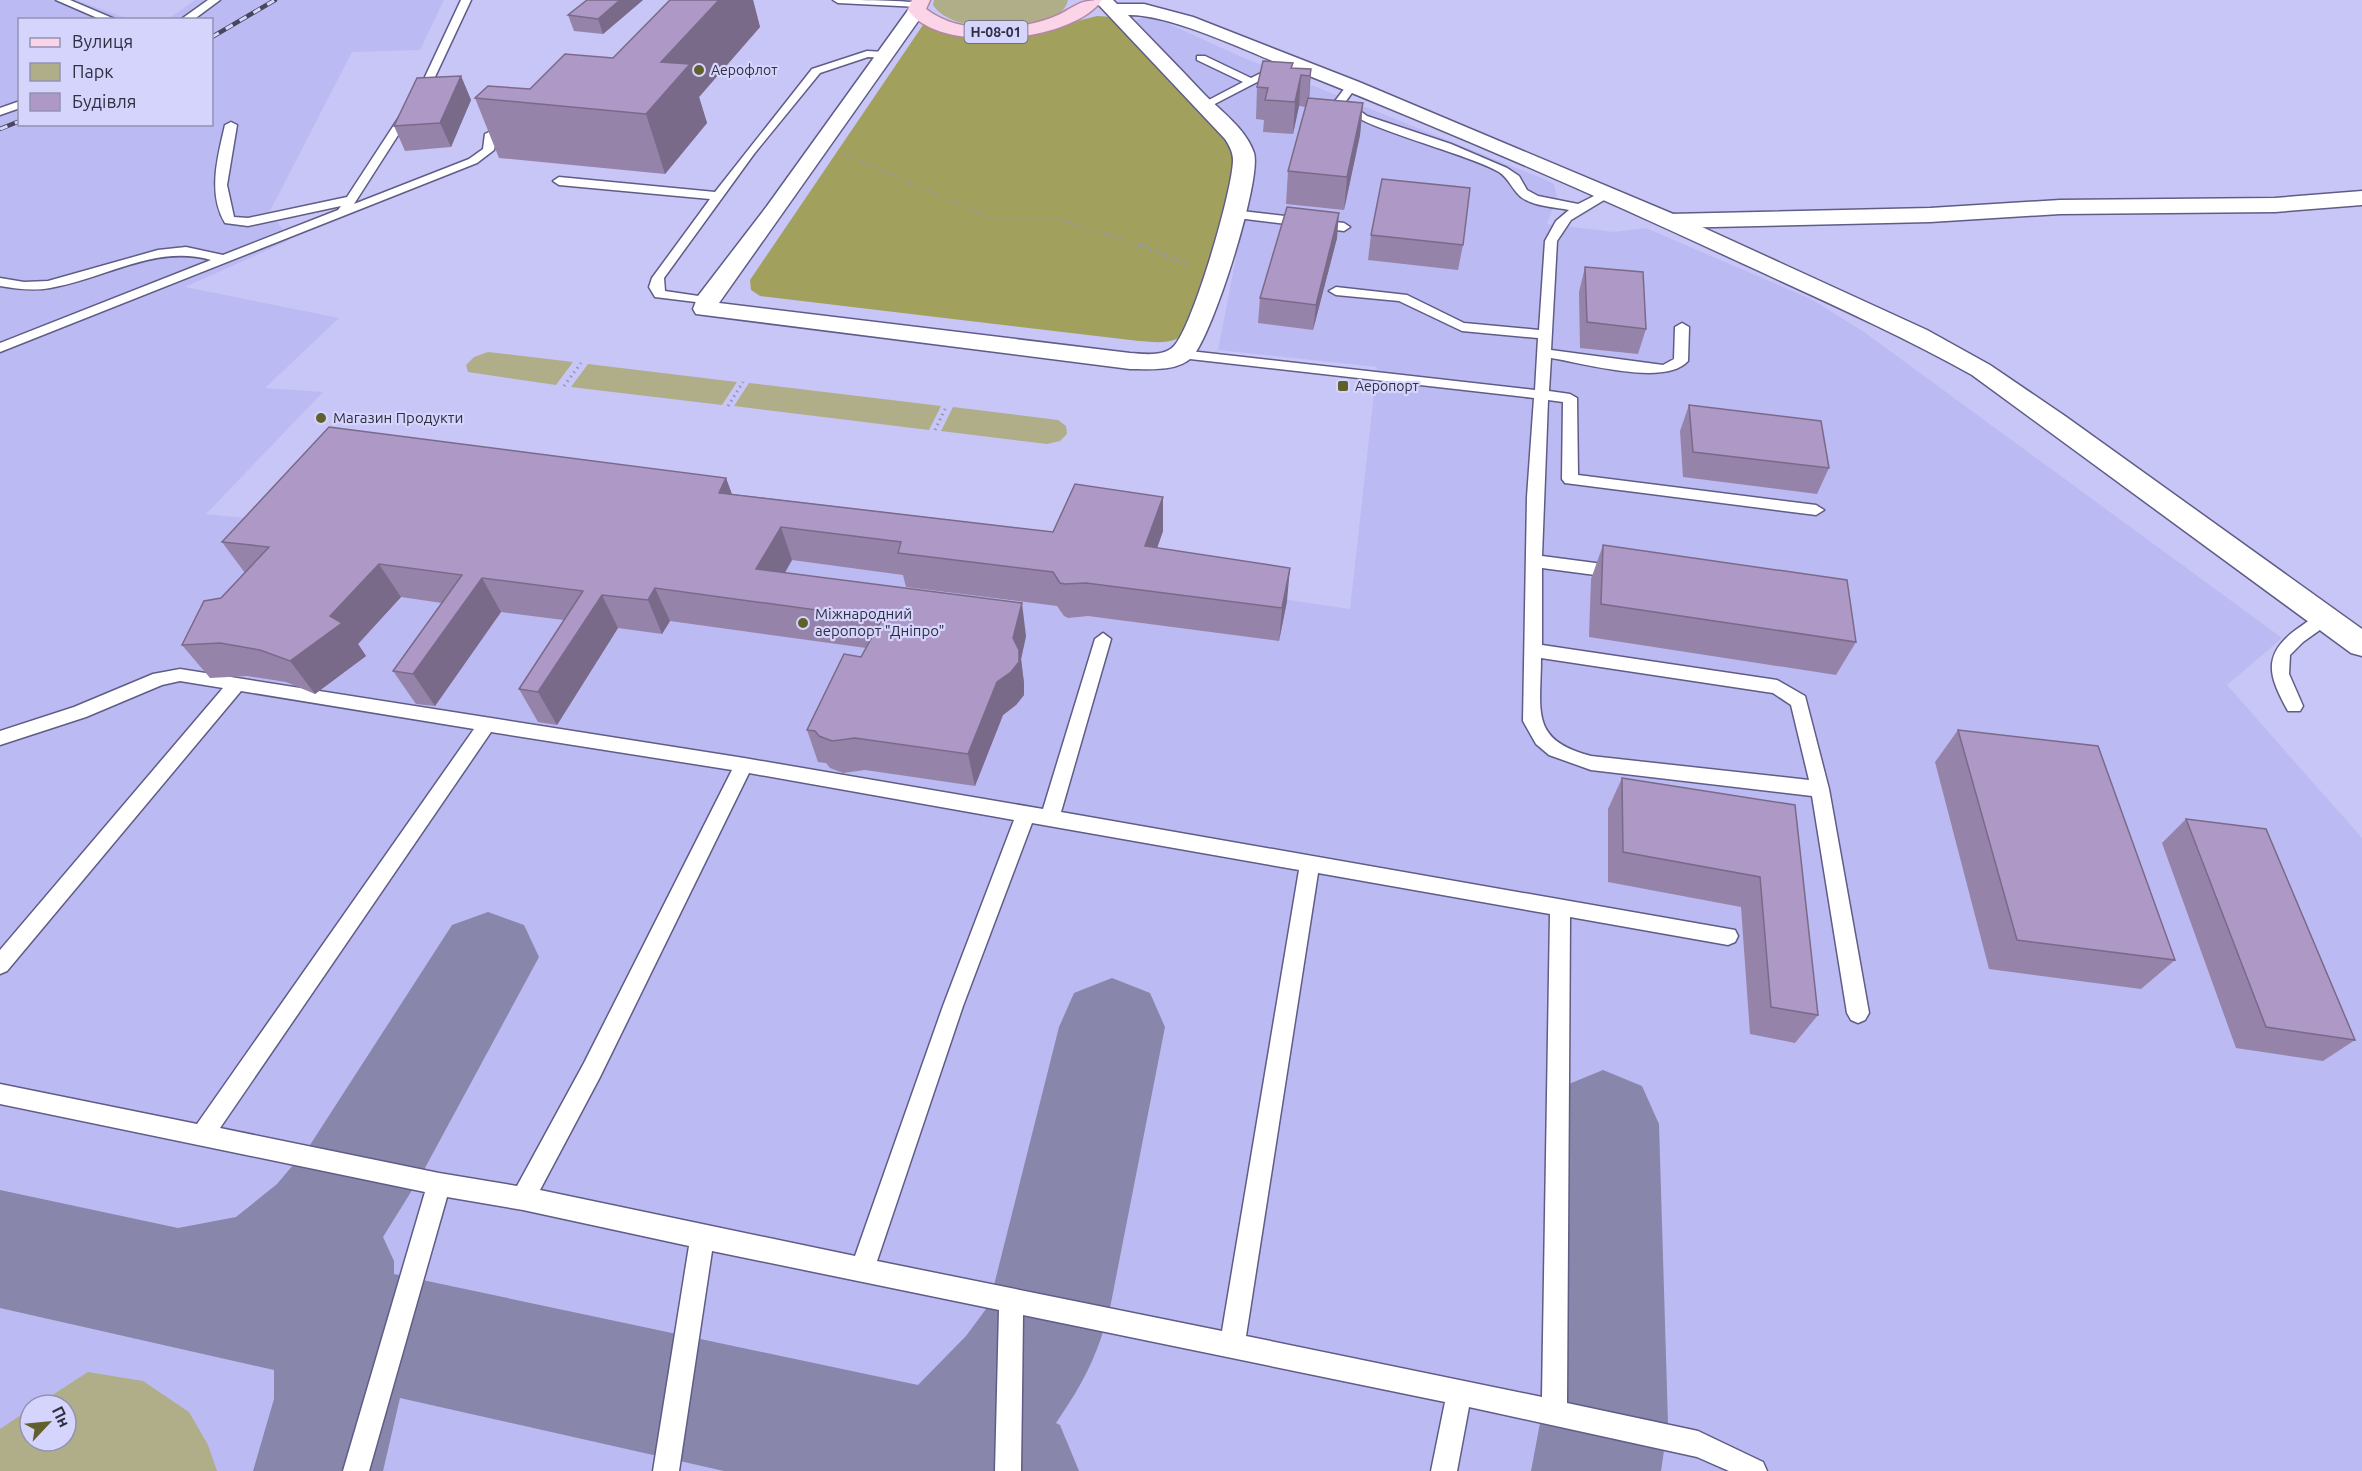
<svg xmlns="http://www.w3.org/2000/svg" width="2362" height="1471" font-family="Ubuntu,sans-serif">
	<rect width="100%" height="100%" fill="#c8c6f7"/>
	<path fill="#bcbaf2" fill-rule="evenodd" d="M 0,0 L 76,0 L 129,19 L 20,20 L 20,124 L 212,124 L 212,20 L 168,19 L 195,0 L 444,0 L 420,50 L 352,52 L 270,211 L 290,240 L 185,287 L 339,318 L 265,388 L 323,392 L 206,514 L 293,523 L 1146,579 L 1350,609 L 1377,367 L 1218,350 L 1245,211 L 1219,109 L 1135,21 L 1143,17 L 1167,23 L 1237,55 L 1546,180 L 1554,184 L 1557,197 L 1547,224 L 1614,232 L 1646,228 L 1811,299 L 1864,332 L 2282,638 L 2227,685 L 2362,838 L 2362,1471 L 0,1471 ZM 30,1405 L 66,1405 L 66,1441 L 30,1441 Z"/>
	<path fill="#afae88" d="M 934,0 L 1068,0 C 1060,37 953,37 933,5 Z
		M 488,352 L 573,362 L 556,385 L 468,372 L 466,365 L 474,357 Z
		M 588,364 L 737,382 L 722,405 L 571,387 Z
		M 749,383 L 941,406 L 929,430 L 734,406 Z
		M 953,407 L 1058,420 L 1066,426 L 1067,434 L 1060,441 L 1047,444 L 941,431 Z
		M 88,1372 L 143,1381 L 189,1412 L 208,1445 L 217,1471 L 0,1471 L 0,1429 L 30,1409 L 30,1441 L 66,1441 L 66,1405 L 37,1405 Z"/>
	<path fill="#a2a05d" d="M 1097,16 L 1112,17 L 1234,148 L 1232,191 L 1184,334 C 1172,345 1155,342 1139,341 L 760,296 L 751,290 L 750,280 L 923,25 L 946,30 L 1043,30 Z"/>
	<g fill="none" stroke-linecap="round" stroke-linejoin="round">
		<path fill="#8886aa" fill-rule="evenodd" d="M 488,912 L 524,925 L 539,957 L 419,1179 L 383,1237 L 394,1261 L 394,1274 L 918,1385 L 966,1336 L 989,1305 L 1059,1027 L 1074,993 L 1112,978 L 1150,993 L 1165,1027 L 1110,1308 C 1097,1357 1084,1382 1056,1423 L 1060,1425 L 1079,1471 L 724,1471 L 400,1398 L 383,1471 L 253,1471 L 274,1399 L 274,1370 L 0,1308 L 0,1190 L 178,1228 L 236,1217 L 277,1184 L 310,1145 L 452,925 Z
			M 1603,1070 L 1642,1086 L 1659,1124 L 1668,1423 L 1661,1471 L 1531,1471 L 1540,1423 L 1547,1124 L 1564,1086 Z"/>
		<defs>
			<path id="lane" d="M 56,0 L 70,0 L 117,20 L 102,20 Z
				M 208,0 L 220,0 L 193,20 L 180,20 Z
				M 461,0 L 471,0 L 434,79 L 354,204 L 469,159 L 483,149 L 485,134 L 491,131 L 497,134 L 494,150 L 477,163 L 0,352 L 0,343 L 211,260 C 155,244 105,279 50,288 C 33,291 17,289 0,286 L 0,278 L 24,282 L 48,281 L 158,250 L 186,247 L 223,255 L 338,210 L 341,206 L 248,226 L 225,223 C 207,193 218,156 225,125 L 231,122 L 237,125 L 227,185 L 234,217 L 248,218 L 347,197 L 424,79 Z
				M 833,0 C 852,0 911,0 924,4 L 919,7 L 838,3 Z
				M 867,51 L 886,52 L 891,55 L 886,58 L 868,57 L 820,73 L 754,154 L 664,278 L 665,291 L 712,298 L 712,304 L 655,297 L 649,287 L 652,278 L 710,199 L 559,185 L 553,181 L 559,177 L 715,192 L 812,69 Z
				M 1197,56 L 1205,56 L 1251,78 L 1277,65 L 1286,67 L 1207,108 L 1203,107 L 1203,103 L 1243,82 L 1197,60 Z
				M 1348,84 L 1357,86 L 1346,101 L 1367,116 L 1451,144 L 1507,168 L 1519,176 L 1527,190 L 1538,196 L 1578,204 L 1604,191 L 1614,194 L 1571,220 L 1557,241 L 1551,350 L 1663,365 L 1674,359 L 1675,327 L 1682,323 L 1689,327 L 1688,361 C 1665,387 1583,363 1551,358 L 1549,391 L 1570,394 L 1577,398 L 1578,475 L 1816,505 L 1824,510 L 1816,515 L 1565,483 L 1562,479 L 1563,402 L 1548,400 L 1542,556 L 1618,566 L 1626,572 L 1618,578 L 1542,568 L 1542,645 L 1777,680 L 1805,696 L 1829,789 L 1869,1013 L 1865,1020 L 1858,1023 L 1851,1020 L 1847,1013 L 1812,796 L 1591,770 L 1549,755 L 1536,744 L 1523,721 L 1527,497 L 1534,398 L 1181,358 L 1174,354 L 1181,350 L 1535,390 L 1538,338 L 1462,331 L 1399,301 L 1336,295 L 1329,291 L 1336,287 L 1407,295 L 1464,323 L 1539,330 L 1545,241 L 1556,221 L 1569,210 C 1553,207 1527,206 1517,193 C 1510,185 1508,178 1499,172 C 1463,151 1353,128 1335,101 ZM 1541,658 L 1773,693 L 1791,705 L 1809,780 L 1591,756 C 1529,740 1541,711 1541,658 Z
				M 20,101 L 20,108 L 0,115 L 0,108 Z
				M 1233,210 L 1344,223 L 1350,227 L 1344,231 L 1229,217 L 1229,211 Z
				M 2325,612 L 2333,618 L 2331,622 L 2303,642 L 2290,655 L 2289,674 L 2303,706 L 2300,711 L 2288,711 C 2269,677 2261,655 2297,629 C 2306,623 2315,615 2325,612 Z
				M 1103,633 L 1111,639 L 1061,812 L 1735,930 L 1738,936 L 1735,942 L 1728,945 L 1570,917 L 1567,1403 L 1698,1431 L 1763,1462 L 1767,1471 L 1729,1471 L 1697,1457 L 1469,1407 L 1457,1471 L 1431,1471 L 1445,1402 L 1023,1315 L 1021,1471 L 995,1471 L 999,1310 L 712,1251 L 679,1471 L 653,1471 L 689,1246 L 523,1210 L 447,1197 L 369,1471 L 343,1471 L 425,1192 L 0,1104 L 0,1084 L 197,1124 L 474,729 L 241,691 L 7,971 L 0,974 L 0,950 L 223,688 L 180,681 L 162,685 L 86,717 L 0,745 L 0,731 L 74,707 L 153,674 L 180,669 L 744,758 L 1043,809 L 1095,639 ZM 491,732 L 732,770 L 584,1063 L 517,1186 L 439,1173 L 220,1128 ZM 749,773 L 1014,820 L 943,1006 L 855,1256 L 540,1190 L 600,1077 ZM 1032,823 L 1299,870 L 1222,1331 L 877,1261 L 963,1006 ZM 1318,873 L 1550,914 L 1542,1397 L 1246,1336 Z"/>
			<path id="street" d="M 2362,191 L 2362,205 L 2275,212 L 2060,214 L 1930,222 L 1670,228 L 1662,226 L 1659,221 L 1662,216 L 1670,214 L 1930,208 L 2060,200 L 2275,198 Z"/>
			<path id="secondary" d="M 1094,0 L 1113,0 L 1117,4 L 1144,4 L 1193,17 L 1359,82 L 1678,216 L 1927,330 L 1990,365 L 2065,416 L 2362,629 L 2362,656 L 2351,653 L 1972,375 C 1895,332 1815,297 1735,260 C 1593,194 1448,131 1302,73 C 1257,56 1173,14 1128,15 C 1153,41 1179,67 1204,94 C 1221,111 1246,129 1254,153 C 1262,180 1212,337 1192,357 C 1178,372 1148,369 1130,369 L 696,314 L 693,309 L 698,296 L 767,206 L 911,6 L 917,5 L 926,10 L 719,303 L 1130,353 C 1143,354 1164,357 1174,346 C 1193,326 1233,189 1233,160 C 1233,152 1229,145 1225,139 Z"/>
			<path id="primary" d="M 912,0 L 930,0 L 926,9 C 959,35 1015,31 1051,18 C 1075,9 1074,0 1102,0 C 1072,43 939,55 908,10 Z"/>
		</defs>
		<use href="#lane" stroke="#5f5c87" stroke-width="3"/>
		<use href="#street" stroke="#5f5c87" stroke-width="3"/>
		<use href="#secondary" stroke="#5f5c87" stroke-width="3"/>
		<use href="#primary" stroke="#b287a4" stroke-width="3"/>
		<path stroke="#9694bb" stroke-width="2" stroke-dasharray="1 3" stroke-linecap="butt" d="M 844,154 L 991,218 L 1059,219 L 1144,247
			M 801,214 L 989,218"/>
		<path stroke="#9694bb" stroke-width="3" stroke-dasharray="1.5 4" stroke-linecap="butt" d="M 1140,245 L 1190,265
			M 564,386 L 581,363
			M 728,406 L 743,382
			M 935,430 L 946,407"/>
		<use href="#lane" fill="#fff" fill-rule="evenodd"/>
		<use href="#street" fill="#fff" fill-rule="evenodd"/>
		<use href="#secondary" fill="#fff" fill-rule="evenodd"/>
		<use href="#primary" fill="#fbd4e8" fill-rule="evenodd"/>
		<defs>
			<path id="rail" d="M 212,37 L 275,0
				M 0,129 L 20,121"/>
		</defs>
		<use href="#rail" stroke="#48465e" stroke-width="4.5"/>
		<use href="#rail" stroke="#d5d4fc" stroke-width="3" stroke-dasharray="8" stroke-linecap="butt"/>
	</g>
	<path fill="#9683a9" d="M 643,0 L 603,34 L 574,31 L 568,15 Z
		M 670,0 L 753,0 L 760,27 L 699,97 L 707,123 L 665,174 L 499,158 L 475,98 L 530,89 L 613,58 Z
		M 1293,63 L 1292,68 L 1311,69 L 1309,98 L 1363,103 L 1360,135 L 1344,210 L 1286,204 L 1288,171 L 1306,107 L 1299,106 L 1293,134 L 1263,132 L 1264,120 L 1256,119 L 1257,87 Z
		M 461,76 L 471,100 L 451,147 L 405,151 L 394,126 Z
		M 1371,235 L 1463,245 L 1458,270 L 1368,260 Z
		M 1337,238 L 1313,330 L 1258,323 L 1260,298 Z
		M 1585,267 L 1646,329 L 1638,354 L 1580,348 L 1579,292 Z
		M 1689,405 L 1829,468 L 1817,494 L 1683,477 L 1680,431 Z
		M 726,478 L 732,494 L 1053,532 L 1163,497 L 1163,531 L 1157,548 L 1287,601 L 1279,641 L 1088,616 L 1068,618 L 1064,616 L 1057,606 L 906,587 L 903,575 L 792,560 L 785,573 L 1026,636 L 1021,659 L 1024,683 L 1024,695 L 1016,705 L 1003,715 L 975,786 L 865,770 L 843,773 L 830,768 L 826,763 L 818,762 L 807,730 L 861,657 L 866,648 L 670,621 L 662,634 L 618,628 L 557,725 L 538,722 L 519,689 L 564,620 L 501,612 L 435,706 L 416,704 L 393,671 L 442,603 L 401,597 L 358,644 L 366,656 L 315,694 L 286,682 L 247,676 L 210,678 L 182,645 L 245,573 L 222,542 Z
		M 1603,545 L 1856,642 L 1836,675 L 1589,637 L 1591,579 Z
		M 1958,730 L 2175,960 L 2141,989 L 1989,969 L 1935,762 Z
		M 1622,778 L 1795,805 L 1818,1015 L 1795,1043 L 1750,1034 L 1741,907 L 1608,882 L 1608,809 Z
		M 2186,819 L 2355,1040 L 2323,1061 L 2236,1048 L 2162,843 Z"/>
	<path fill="#7a6a8a" d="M 620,0 L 643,0 L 603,34 L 598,19 Z
		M 719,0 L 753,0 L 760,27 L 699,97 L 707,123 L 665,174 L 646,114 L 661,62 Z
		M 1311,69 L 1309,100 L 1308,107 L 1310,76 Z
		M 1301,75 L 1299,106 L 1293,134 L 1295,102 Z
		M 461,76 L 471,100 L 451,147 L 440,123 Z
		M 1363,103 L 1360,135 L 1344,210 L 1347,177 Z
		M 1339,213 L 1337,238 L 1313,330 L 1316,305 Z
		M 726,478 L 738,512 L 719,493 Z
		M 1163,497 L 1163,531 L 1146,580 L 1145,546 Z
		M 781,527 L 792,560 L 767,603 L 756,569 Z
		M 379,564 L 401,597 L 358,644 L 366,656 L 315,694 L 290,661 L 330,616 Z
		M 1290,568 L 1287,601 L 1279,641 L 1282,608 Z
		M 482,578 L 501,612 L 435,706 L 413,674 Z
		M 655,588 L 670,621 L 662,634 L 648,600 Z
		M 602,595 L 618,628 L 557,725 L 538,692 Z
		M 1022,603 L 1026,636 L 1021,659 L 1024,683 L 1024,695 L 1016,705 L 1003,715 L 975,786 L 968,754 Z"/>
	<path fill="#ae98c5" stroke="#7a6a8a" stroke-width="1.5" d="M 587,0 L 620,0 L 598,19 L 568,15 Z
		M 670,0 L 719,0 L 661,62 L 690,64 L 646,114 L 475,98 L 488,86 L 530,89 L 565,54 L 613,58 Z
		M 1263,61 L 1293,63 L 1291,68 L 1311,69 L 1310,76 L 1301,75 L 1295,102 L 1265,100 L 1268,88 L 1257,87 Z
		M 461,76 L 440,123 L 394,126 L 417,78 Z
		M 1308,98 L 1363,103 L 1347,177 L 1288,171 Z
		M 1382,179 L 1470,188 L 1463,245 L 1371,235 Z
		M 1287,207 L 1339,213 L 1316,305 L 1260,298 Z
		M 1585,267 L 1643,272 L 1646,329 L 1587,322 Z
		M 1689,405 L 1821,421 L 1829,468 L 1693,452 Z
		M 329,427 L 726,478 L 719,493 L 1053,532 L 1075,484 L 1163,497 L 1145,546 L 1290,568 L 1282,608 L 1086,583 L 1065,584 L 1060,583 L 1053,572 L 898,553 L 901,542 L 781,527 L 756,569 L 1022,603 L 1013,638 L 1019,650 L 1019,662 L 1011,672 L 997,682 L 968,754 L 855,738 L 832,741 L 819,736 L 815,731 L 807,730 L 844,654 L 861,657 L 882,619 L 655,588 L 648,600 L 602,595 L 538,692 L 519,689 L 583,591 L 482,578 L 413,674 L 393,671 L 462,575 L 379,564 L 330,616 L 342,623 L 290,661 L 260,650 L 220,643 L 182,645 L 204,601 L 221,598 L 269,547 L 222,542 Z
		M 1603,545 L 1847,580 L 1856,642 L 1601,604 Z
		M 1958,730 L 2098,746 L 2175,960 L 2017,940 Z
		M 1622,778 L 1795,805 L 1818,1015 L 1771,1007 L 1760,877 L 1623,852 Z
		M 2186,819 L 2266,829 L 2355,1040 L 2266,1027 Z"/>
	<g fill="#615f2c" stroke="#d5d4fc" stroke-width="2">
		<circle cx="699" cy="70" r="6"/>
		<rect x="1337" y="380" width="12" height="12" rx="3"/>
		<circle cx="321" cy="418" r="6"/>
		<circle cx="803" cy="623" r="6"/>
	</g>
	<g text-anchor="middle" stroke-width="4.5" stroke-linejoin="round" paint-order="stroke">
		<rect fill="#d5d4fc" stroke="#62607a" stroke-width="1.5" x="964.5" y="21" width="63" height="22" rx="4.5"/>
		<g font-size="14" font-weight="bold" fill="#302f42">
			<text x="996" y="37">Н-08-01</text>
		</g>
		<g font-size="14" fill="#302f42" stroke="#d5d4fc" text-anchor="start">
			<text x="711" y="75">Аерофлот</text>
			<text x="1355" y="391">Аеропорт</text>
		</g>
		<g font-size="15" fill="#302f42" stroke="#d5d4fc" text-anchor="start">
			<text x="333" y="423">Магазин Продукти</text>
			<text x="815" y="619">Міжнародний<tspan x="815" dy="17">аеропорт "Дніпро"</tspan></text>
		</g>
	</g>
	<rect x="18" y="18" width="195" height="108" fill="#d5d4fc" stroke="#9392b2" stroke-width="1.5"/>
	<rect x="30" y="38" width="30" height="9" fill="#fbd4e8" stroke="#9392b2" stroke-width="1.5"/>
	<text x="72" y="48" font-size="18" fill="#302f42">Вулиця</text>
	<rect x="30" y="63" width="30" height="18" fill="#afae88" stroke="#9392b2" stroke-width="1.5"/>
	<text x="72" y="78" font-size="18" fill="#302f42">Парк</text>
	<rect x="30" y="93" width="30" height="18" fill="#ae98c5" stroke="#9392b2" stroke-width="1.5"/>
	<text x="72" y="108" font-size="18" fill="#302f42">Будівля</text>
	<g transform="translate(48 1423) rotate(64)"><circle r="28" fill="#d5d4fc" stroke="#9392b2" stroke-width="1.5"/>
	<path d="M0-4.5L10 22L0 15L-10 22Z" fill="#615f2c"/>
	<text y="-9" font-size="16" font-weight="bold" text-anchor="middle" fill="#302f42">Пн</text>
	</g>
</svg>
